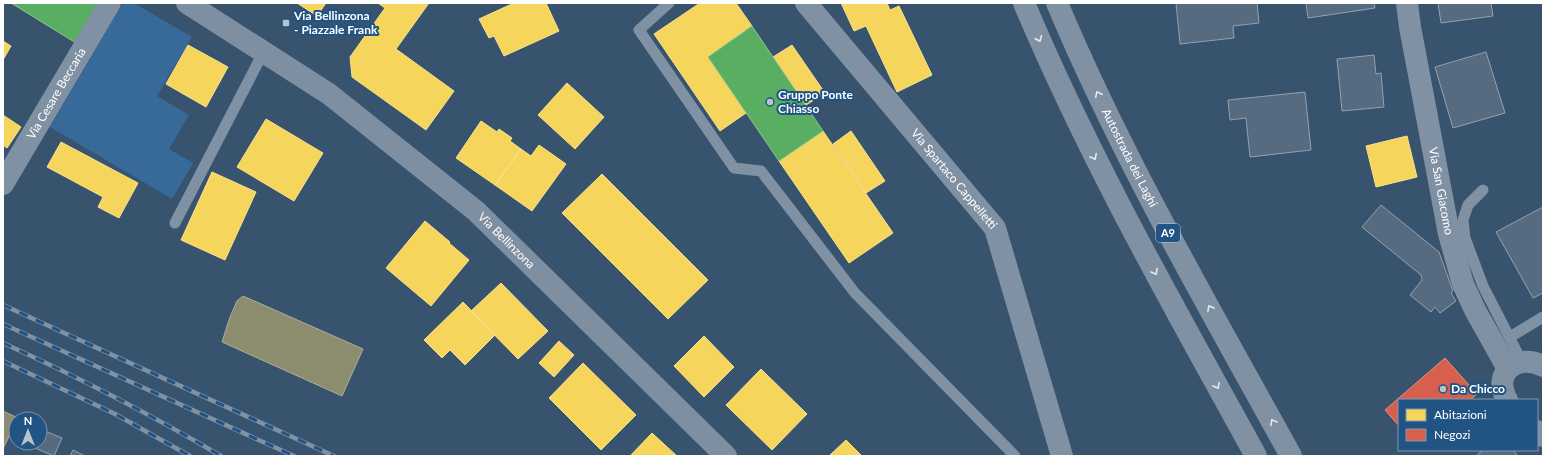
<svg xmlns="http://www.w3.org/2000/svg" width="1546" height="459" font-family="Lato,sans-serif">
	<rect width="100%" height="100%" fill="#38536d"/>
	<path fill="#376a99" d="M 123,3 L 134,3 L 192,37 L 157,96 L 189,115 L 169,149 L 193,163 L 172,199 L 50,127 Z"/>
	<path fill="#f6d55c" stroke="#f9e28d" d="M 297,3 L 326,3 L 317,16 Z
		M 378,3 L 429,3 L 396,49 L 454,91 L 426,130 L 352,77 L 350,57 L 385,8 Z
		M 514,3 L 546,3 L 559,31 L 504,56 L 494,36 L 489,38 L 479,19 Z
		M 700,3 L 736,3 L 752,26 L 708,57 L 746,113 L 720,131 L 654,34 Z
		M 841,3 L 887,3 L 890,10 L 899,6 L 932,75 L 897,92 L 866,26 L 854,31 Z
		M 3,41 L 11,46 L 3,60 Z
		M 188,45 L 228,67 L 206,107 L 166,84 Z
		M 792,45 L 825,93 L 806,105 L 773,57 Z
		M 567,83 L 604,117 L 575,149 L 538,115 Z
		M 3,115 L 21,127 L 7,148 L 3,145 Z
		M 266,119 L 323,153 L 294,201 L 237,167 Z
		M 481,121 L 497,132 L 499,129 L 512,138 L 510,141 L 521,149 L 495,185 L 456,158 Z
		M 823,131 L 893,233 L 849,263 L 779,161 Z
		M 851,131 L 885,181 L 866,193 L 833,144 Z
		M 1407,136 L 1417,177 L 1376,187 L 1366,146 Z
		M 61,142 L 138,183 L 119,218 L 98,207 L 103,197 L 47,167 Z
		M 539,145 L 566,164 L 532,211 L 495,185 L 521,149 L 531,156 Z
		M 212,172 L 256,192 L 225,260 L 181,240 Z
		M 602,174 L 708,280 L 668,319 L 562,213 Z
		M 425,221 L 450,242 L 449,243 L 469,260 L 431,306 L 386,268 Z
		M 501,283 L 548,331 L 518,359 L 471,311 Z
		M 463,302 L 495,335 L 465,365 L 450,350 L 442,358 L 424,340 Z
		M 704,336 L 734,367 L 704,397 L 674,366 Z
		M 559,341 L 574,355 L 554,377 L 539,363 Z
		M 583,363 L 636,415 L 601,450 L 549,398 Z
		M 761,369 L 807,414 L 772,450 L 726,405 Z
		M 652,433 L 677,456 L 630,456 Z
		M 846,440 L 862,456 L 829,456 Z"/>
	<path fill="#d6604d" stroke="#e29082" d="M 1445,358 L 1477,394 L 1470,400 L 1399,400 L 1399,426 L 1385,410 Z"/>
	<path fill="#5aae61" stroke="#8cc690" d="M 11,3 L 101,3 L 76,43 Z
		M 752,26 L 823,131 L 779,161 L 708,57 Z"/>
	<path fill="#8c8c6e" stroke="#aeae9a" d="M 243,296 L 363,349 L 342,396 L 222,342 L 230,317 L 237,301 Z
		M 3,411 L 18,418 L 3,449 Z"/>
	<path fill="#566b7f" stroke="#92a2b1" d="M 1176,3 L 1257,3 L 1259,23 L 1233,26 L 1234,38 L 1180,44 Z
		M 1306,3 L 1374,3 L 1375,8 L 1308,18 Z
		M 1438,3 L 1491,3 L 1493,16 L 1441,23 Z
		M 1486,52 L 1505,113 L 1453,128 L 1435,67 Z
		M 1374,55 L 1376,74 L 1381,73 L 1384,107 L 1342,111 L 1337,59 Z
		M 1305,92 L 1311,150 L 1250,157 L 1246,118 L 1230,120 L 1228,100 Z
		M 1381,205 L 1439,252 L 1453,291 L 1451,293 L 1456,301 L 1440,313 L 1435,307 L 1431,312 L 1410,295 L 1422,280 L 1421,275 L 1362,227 Z
		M 1543,207 L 1543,293 L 1533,298 L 1496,232 Z
		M 40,429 L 62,438 L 54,456 L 23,443 L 40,443 Z
		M 73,450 L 85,456 L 70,456 Z
		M 1483,450 L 1513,450 L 1518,456 L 1476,456 Z"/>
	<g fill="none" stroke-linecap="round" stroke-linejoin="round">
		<path stroke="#7f91a3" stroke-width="11" d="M 669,3 L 639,30 L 734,168 L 761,171 L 855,293 L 1015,456
			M 1483,190 L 1468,205 L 1463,220 L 1465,238 L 1483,286 L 1522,362
			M 175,223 L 264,51
			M 1510,337 L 1543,317"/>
		<g stroke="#7f91a3" stroke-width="22">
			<path id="s1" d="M 806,3 L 995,228 L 1062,456"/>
			<path id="s2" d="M 1407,3 L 1410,27 L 1449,234 L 1463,284 L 1475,310 L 1508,369"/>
			<path id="s3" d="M 3,184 L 110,3"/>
			<path d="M 1507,400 C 1492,372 1517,353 1543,366"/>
			<path d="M 1537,431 L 1543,436"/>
		</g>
		<path stroke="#7d8fa1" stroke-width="22" id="s4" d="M 187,3 L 329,94 L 476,211 L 726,456"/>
		<g stroke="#7f91a3" stroke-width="22">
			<path d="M 1024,3 C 1090,160 1174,307 1256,456"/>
			<path id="s5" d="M 1057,3 C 1123,160 1209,307 1291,456"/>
		</g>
		<defs>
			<path id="rail" d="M 3,305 L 334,456
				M 3,324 L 294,456
				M 3,343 C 78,377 150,414 221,456
				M 3,361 L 115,414 L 190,456"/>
		</defs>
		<use href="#rail" stroke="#7f91a3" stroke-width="4.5"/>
		<use href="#rail" stroke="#225483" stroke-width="3" stroke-dasharray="9" stroke-linecap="butt"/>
	</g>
	<defs><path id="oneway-chevron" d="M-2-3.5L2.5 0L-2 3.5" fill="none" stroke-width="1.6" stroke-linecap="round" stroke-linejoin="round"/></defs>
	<g stroke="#e5e9ed">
		<use href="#oneway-chevron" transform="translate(1039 39) rotate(67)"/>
		<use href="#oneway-chevron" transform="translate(1098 94) rotate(-115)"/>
		<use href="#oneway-chevron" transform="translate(1094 157) rotate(63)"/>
		<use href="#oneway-chevron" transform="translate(1155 272) rotate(61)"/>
		<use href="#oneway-chevron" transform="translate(1210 308) rotate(-119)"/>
		<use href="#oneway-chevron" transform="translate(1217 386) rotate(61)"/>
		<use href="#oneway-chevron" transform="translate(1273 422) rotate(-119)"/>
	</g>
	<g fill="#b9c3cc" stroke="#225483" stroke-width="1.5">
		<rect x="282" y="19" width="8" height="8" rx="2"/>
		<circle cx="770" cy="102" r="4"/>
		<circle cx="1443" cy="389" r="4"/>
	</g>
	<g text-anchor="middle" stroke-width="4" stroke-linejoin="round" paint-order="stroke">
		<rect fill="#225483" stroke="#bdccda" stroke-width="1" x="1156" y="224" width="24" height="18" rx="3"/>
		<g font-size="11" font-weight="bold" fill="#fff">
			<text x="1168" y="237">A9</text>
		</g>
		<g font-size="12" font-weight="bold" fill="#fff" stroke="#225483" text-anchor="start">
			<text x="294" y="20">Via Bellinzona<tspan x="294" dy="14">- Piazzale Frank</tspan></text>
			<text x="778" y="99">Gruppo Ponte<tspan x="778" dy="14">Chiasso</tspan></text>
			<text x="1451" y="393">Da Chicco</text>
		</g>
		<g font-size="12" fill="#fff" stroke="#225483">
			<text dy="4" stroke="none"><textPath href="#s3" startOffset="105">Via Cesare Beccaria</textPath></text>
			<text dy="4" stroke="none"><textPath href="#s5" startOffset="171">Autostrada dei Laghi</textPath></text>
			<text dy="4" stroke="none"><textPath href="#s1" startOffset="230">Via Spartaco Cappelletti</textPath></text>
			<text dy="4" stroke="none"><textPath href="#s2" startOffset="191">Via San Giacomo</textPath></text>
			<text dy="4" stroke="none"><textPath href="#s4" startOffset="399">Via Bellinzona</textPath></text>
		</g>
	</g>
	<rect width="1546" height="459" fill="none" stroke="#ffffff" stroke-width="8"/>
	<rect x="1398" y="399" width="140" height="52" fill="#225483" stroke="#7a98b5"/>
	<rect x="1406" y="409" width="20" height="12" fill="#f6d55c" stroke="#7a98b5"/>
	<text x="1434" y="419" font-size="12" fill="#ffffff">Abitazioni</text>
	<rect x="1406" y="429" width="20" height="12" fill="#d6604d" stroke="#7a98b5"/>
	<text x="1434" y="439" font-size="12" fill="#ffffff">Negozi</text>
	<g transform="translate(28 431)"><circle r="19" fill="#225483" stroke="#7a98b5"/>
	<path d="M0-3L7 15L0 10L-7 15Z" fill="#b9c3cc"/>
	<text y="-6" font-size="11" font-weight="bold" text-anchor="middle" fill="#ffffff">N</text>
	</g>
</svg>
